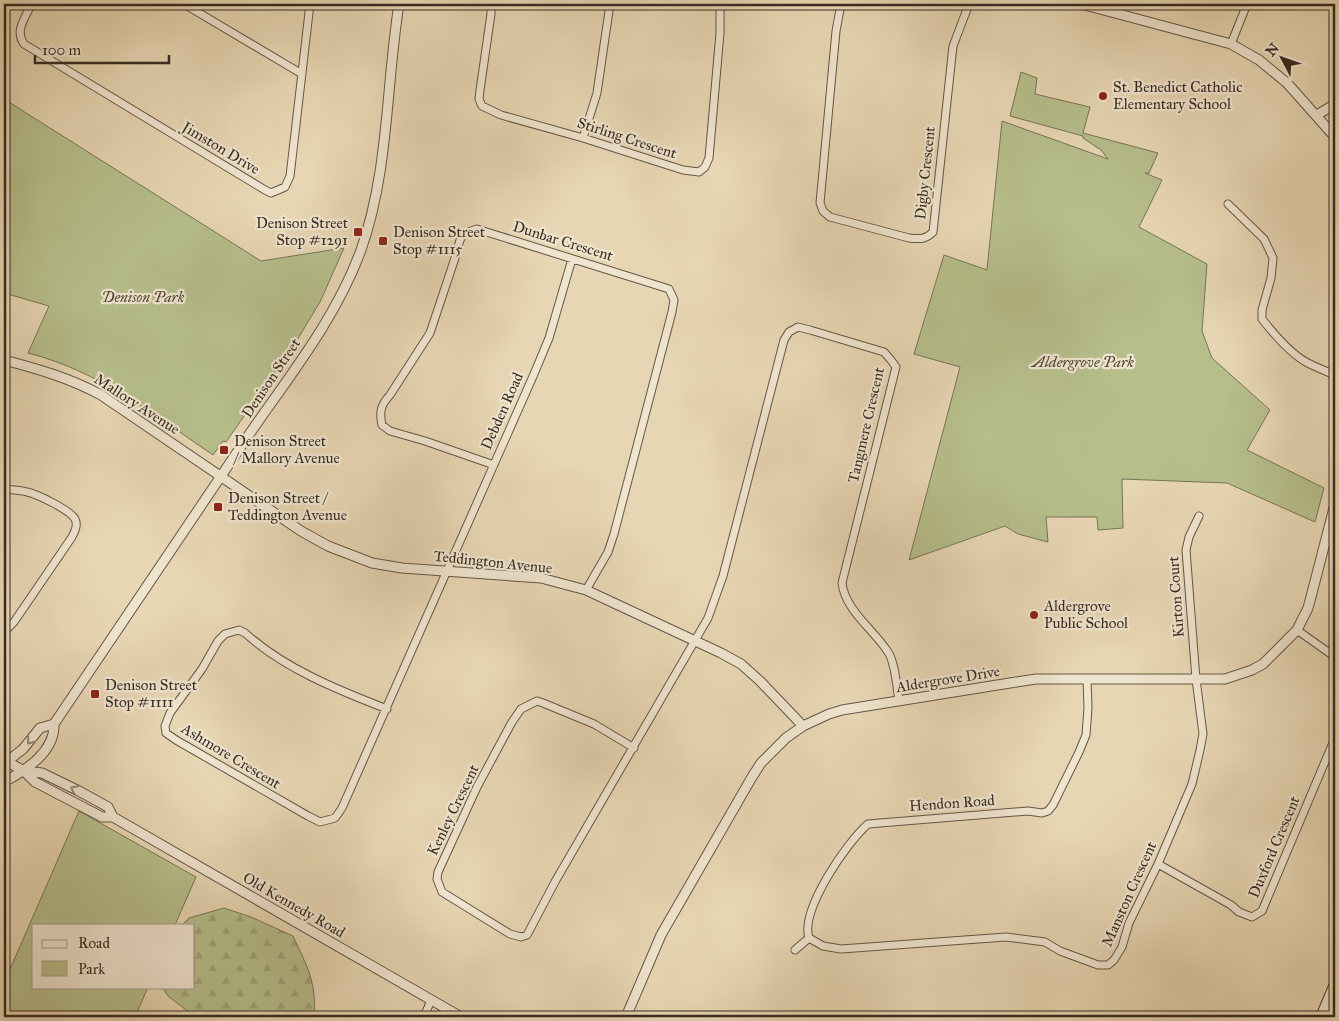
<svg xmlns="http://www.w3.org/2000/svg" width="1339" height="1021" font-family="'IM FELL Great Primer',serif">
	<defs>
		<pattern id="forest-firs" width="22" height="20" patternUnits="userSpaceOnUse" patternTransform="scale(1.25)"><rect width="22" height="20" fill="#b6be8c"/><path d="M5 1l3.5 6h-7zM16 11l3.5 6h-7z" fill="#9da378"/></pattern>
	</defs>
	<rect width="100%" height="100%" fill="#e7d6b3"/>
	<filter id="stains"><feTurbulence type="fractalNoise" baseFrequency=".004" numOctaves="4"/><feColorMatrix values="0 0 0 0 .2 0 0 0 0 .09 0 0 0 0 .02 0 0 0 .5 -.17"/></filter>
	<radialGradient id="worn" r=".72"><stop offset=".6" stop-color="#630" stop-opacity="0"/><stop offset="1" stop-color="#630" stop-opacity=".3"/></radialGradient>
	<path fill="#b6be8c" stroke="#777457" d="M 1021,72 L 1037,78 L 1035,94 L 1090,107 L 1083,133 L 1158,153 L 1149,173 L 1145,173 L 1162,180 L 1139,227 L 1207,264 L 1202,331 L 1212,358 L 1270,410 L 1247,450 L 1324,488 L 1315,522 L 1227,483 L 1122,479 L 1123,528 L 1098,530 L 1097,517 L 1046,517 L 1048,542 L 1018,534 L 1005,526 L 909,560 L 960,367 L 914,354 L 944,255 L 987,270 L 1002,121 L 1108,159 L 1101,150 L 1083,138 L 1083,136 L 1010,116 Z
		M 4,99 L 261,261 L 344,248 L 320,302 L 297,340 L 226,442 L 223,441 L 213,455 C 154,415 99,371 28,353 L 49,306 L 4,293 Z
		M 79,811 L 196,877 L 175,925 L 34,925 L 34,987 L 148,987 L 135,1017 L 4,1017 L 4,983 Z"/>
	<path fill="url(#forest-firs)" stroke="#777457" d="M 224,908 L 251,917 L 293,936 C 307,966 317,983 314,1017 L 195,1017 L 168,996 L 162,987 L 194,987 L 194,925 L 182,925 L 189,918 Z"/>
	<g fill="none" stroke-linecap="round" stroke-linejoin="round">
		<defs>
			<path id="minor" d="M 31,4 C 26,18 14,30 24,44 L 265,190 L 271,193 L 285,187 L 290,176 L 310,4
				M 184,4 L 302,74
				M 491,4 L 491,14 L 480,90 L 479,99 L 482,106 L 501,115 L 583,138 L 683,170 L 699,172 L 705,167 L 709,158 L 720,33 L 720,11 L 722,4
				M 841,4 L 836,31 L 820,203 L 823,211 L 830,217 L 909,238 C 920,239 925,240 933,232 L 953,46 L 969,4
				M 1117,13 L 1121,4
				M 1231,44 L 1247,4
				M 583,138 L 597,93 L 610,4
				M 1228,204 L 1264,239 L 1273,258 L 1271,278 L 1262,310 L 1262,319 C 1273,333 1290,353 1306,362 C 1315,367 1326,371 1335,375
				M 494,465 L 425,441 L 390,431 L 382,425 C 379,411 381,405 390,395 L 430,333 L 458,249 C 459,236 465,232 477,229 L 669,289 L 674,300 L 672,312 L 614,534 L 608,552 L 586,590
				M 4,489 C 11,490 20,490 27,492 C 37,494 70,510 75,519 C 78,525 75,531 72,537 L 14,622 L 4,632
				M 1297,630 L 1335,657
				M 387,709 C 338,690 285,669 245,633 L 239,630 L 225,634 L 218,641 L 202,669 L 170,713 L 165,726 L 166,733 L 176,740 L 308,816 L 320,822 L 335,818 L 342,808 L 534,374 L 549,338 L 572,259
				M 634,748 L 594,724 L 543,703 L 537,701 L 521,709 L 512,722 L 477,787 L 438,872 L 437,879 L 442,892 L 510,934 L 521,937 L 527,935 L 556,880 L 708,618 L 723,576 L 784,340 L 789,332 L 798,327 L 810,330 L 884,352 L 891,360 L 896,367 L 842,583 C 845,610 874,630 888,652 C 895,662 897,688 899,701
				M 1158,864 L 1231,905 L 1239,912 L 1252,917 L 1262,911 L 1335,738
				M 809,938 L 823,946 L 841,949 L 1006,937 L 1045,942 L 1060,951 L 1098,965 L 1108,965 L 1114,960 L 1122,947 L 1129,923 L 1158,864 L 1192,784 L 1200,750 L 1203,734 L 1196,679 L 1186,550 L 1189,537 L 1199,516
				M 809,938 C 800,910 847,842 868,824 L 1028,811 L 1042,813 L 1048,811 L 1053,805 L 1079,752 L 1086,735 L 1088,708 L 1087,679
				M 795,950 L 809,938
				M 424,1017 L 431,1000"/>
			<path id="tertiary" d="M 1081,4 L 1231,44 L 1259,60 L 1287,83 L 1335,137
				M 1317,115 L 1335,104
				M 4,360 C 38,369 70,378 101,395 L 301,531 L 328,546 L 372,563 L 402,568 L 541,578 L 586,590 L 721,653 L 741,664 L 760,681 L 803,726
				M 8,762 L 24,771 L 35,782 L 102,817 L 113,817 L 461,1017
				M 5,763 L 23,749 L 40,728 L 54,724
				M 24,771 L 42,773 L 79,791 L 108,807 L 113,817
				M 4,782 C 26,770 55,752 54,724 C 118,628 182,533 246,439 C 287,379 336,319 361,250 C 389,171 386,85 399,4
				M 626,1017 L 661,935 L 752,777 L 761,763 L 786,738 L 803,726 L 829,714 L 842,710 L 1016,682 L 1036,679 L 1225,679 L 1252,670 L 1263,664 L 1297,630 L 1308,608 L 1312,593 L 1335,504"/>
			<path id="secondary" d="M 1321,1017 L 1335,984"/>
		</defs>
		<use href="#minor" stroke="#645646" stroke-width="9"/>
		<use href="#tertiary" stroke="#645646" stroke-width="11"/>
		<use href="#secondary" stroke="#382b22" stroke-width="12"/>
		<use href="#minor" stroke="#efe4ce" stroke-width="7"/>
		<use href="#tertiary" stroke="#efe4ce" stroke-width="9"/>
		<use href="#secondary" stroke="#efe4ce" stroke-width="10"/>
	</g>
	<defs><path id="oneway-chevron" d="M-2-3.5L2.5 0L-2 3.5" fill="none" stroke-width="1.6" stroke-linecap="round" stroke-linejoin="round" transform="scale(1.25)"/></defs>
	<g stroke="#948878">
		<use href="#oneway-chevron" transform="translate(30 741) rotate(129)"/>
		<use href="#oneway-chevron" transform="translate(74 789) rotate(-153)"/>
	</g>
	<g fill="#8f2418" stroke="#efe4ce" stroke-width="2">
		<circle cx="1103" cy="96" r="5"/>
		<rect x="353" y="227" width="10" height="10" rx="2.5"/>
		<rect x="378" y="236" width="10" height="10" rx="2.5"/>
		<rect x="219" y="445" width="10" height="10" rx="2.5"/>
		<rect x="213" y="502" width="10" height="10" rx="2.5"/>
		<circle cx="1034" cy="615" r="5"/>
		<rect x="90" y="689" width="10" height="10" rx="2.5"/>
	</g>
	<g text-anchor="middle" stroke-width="4.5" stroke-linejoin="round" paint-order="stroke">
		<g font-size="15" fill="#382b22" stroke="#efe4ce" text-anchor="start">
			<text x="1113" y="92">St. Benedict Catholic<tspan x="1113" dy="17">Elementary School</tspan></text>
			<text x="348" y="228" text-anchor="end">Denison Street<tspan x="348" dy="17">Stop #1291</tspan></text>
			<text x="393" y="237">Denison Street<tspan x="393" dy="17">Stop #1115</tspan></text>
			<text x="234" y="446">Denison Street<tspan x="234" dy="17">/ Mallory Avenue</tspan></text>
			<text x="228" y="503">Denison Street /<tspan x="228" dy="17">Teddington Avenue</tspan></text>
			<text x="1044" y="611">Aldergrove<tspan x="1044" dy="17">Public School</tspan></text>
			<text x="105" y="690">Denison Street<tspan x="105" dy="17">Stop #1111</tspan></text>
		</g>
		<g font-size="15" fill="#382b22" stroke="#efe4ce">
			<text transform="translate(627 138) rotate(18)" y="5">Stirling Crescent</text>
			<text transform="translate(221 148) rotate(31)" y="5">Jimston Drive</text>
			<text transform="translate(925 173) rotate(-84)" y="5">Digby Crescent</text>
			<text transform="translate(563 241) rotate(17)" y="5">Dunbar Crescent</text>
			<text transform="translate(271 378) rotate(-56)" y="5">Denison Street</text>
			<text transform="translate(137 404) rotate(33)" y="5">Mallory Avenue</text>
			<text transform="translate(502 411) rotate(-66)" y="5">Debden Road</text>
			<text transform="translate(866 425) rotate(-77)" y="5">Tangmere Crescent</text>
			<text transform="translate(493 562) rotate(6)" y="5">Teddington Avenue</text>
			<text transform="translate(1176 597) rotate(-94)" y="5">Kirton Court</text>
			<text transform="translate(948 679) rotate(-9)" y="5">Aldergrove Drive</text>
			<text transform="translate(231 756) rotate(31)" y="5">Ashmore Crescent</text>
			<text transform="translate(952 803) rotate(-4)" y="5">Hendon Road</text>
			<text transform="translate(453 810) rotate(-64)" y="5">Kenley Crescent</text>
			<text transform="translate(1274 847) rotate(-67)" y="5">Duxford Crescent</text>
			<text transform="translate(1129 894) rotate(-66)" y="5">Manston Crescent</text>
			<text transform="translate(294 905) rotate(30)" y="5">Old Kennedy Road</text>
		</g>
		<g font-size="15" font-style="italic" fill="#514837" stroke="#efe4ce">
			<text x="143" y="302">Denison Park</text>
			<text x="1083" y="367">Aldergrove Park</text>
		</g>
	</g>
	<rect width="1339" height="1021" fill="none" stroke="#e7d6b3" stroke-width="20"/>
	<rect x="5" y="5" width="1329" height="1011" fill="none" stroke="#382b22" stroke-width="2.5"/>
	<rect x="10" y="10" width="1319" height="1001" fill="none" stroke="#382b22"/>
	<rect x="32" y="924" width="162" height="65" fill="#efe4ce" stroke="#a69a89"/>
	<rect x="42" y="940" width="25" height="8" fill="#efe4ce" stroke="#a69a89"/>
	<text x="78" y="948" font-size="15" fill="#382b22">Road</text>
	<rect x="42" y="961" width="25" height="15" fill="#b6be8c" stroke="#a69a89"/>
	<text x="78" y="974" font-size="15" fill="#382b22">Park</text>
	<g transform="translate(1282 58) rotate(311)" stroke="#efe4ce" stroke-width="4" paint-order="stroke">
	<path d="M0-4L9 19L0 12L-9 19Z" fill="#382b22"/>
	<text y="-8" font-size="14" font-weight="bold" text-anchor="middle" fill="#382b22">N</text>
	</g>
	<path d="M35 55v8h134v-8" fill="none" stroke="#382b22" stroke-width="2.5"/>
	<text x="42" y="55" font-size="15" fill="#382b22" stroke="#efe4ce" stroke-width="4" paint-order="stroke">100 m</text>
	<rect width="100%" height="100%" filter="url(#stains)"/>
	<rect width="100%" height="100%" fill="url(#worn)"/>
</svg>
